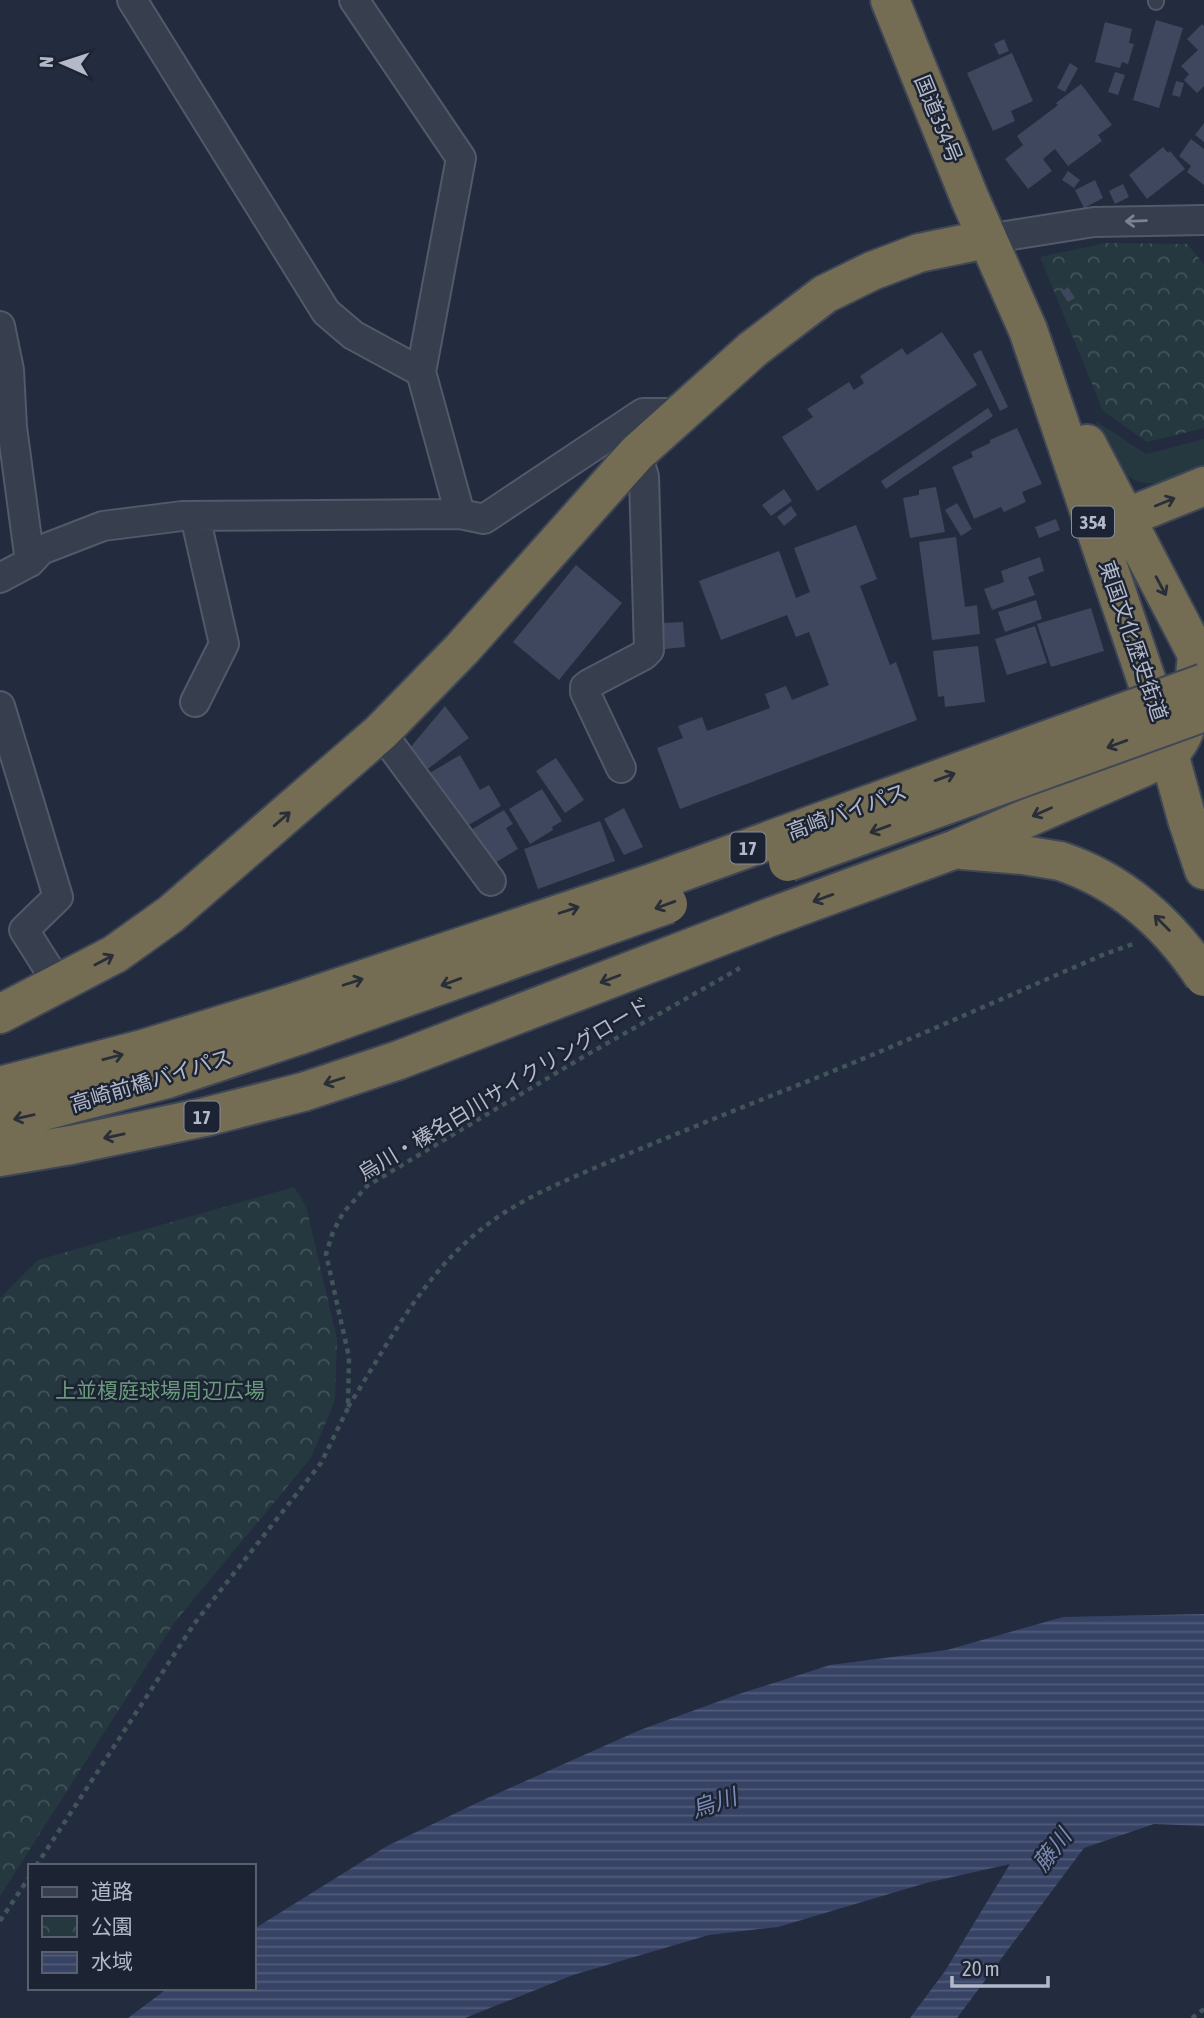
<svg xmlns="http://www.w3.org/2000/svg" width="1204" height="2018" font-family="'Asap Condensed','Noto Sans JP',sans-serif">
	<defs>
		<pattern id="park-crowns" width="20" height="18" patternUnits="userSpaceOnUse" patternTransform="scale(1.75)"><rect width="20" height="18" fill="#25383f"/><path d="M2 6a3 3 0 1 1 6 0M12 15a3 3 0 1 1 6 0" fill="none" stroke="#425359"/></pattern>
		<pattern id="water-rules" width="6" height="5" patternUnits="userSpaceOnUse" patternTransform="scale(1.75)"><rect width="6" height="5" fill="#374365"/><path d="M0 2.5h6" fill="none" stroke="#525c7a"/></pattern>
	</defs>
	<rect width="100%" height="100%" fill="#232b3e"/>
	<path fill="#25383f" d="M 1096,421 L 1146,454 L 1204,439 L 1204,474 C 1134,490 1125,492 1096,421 Z"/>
	<path fill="url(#park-crowns)" d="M 1106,243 L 1187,244 L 1204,264 L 1204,428 L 1147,442 L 1103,411 L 1040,257 Z
		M 294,1187 L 306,1206 L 337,1339 L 335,1400 L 311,1458 L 174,1623 L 0,1896 L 0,1298 L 38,1260 Z"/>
	<path fill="url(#water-rules)" d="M 1204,1614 L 1204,1826 L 1154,1824 L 1084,1848 L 957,2018 L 910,2018 L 945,1971 L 1010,1864 L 926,1883 L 778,1927 L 709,1935 L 573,1975 L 465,2018 L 128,2018 L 168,1988 L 254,1988 L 254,1929 L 387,1846 L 483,1800 L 640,1730 L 739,1694 L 830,1665 L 947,1650 L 1063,1617 Z"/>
	<path fill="#3f475e" d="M 1156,20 L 1183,28 L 1159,108 L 1133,100 Z
		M 1105,22 L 1132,29 L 1129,43 L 1134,44 L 1128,64 L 1122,62 L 1120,68 L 1095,62 Z
		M 1202,24 L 1204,26 L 1204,86 L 1197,93 L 1184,80 L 1189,74 L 1181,66 L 1198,50 L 1187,39 Z
		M 1004,39 L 1009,51 L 999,55 L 994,44 Z
		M 1012,53 L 1033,101 L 1011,111 L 1015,121 L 993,131 L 967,73 Z
		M 1070,63 L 1078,68 L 1065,92 L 1057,88 Z
		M 1115,72 L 1125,75 L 1118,95 L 1108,92 Z
		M 1176,81 L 1184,83 L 1180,97 L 1172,95 Z
		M 1081,84 L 1112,125 L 1098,135 L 1102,141 L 1068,166 L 1055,149 L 1043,159 L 1052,171 L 1028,189 L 1005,159 L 1023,145 L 1017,136 L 1058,105 L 1056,103 Z
		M 1204,123 L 1204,142 L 1195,135 Z
		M 1191,139 L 1204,149 L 1204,185 L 1187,172 L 1191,166 L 1179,156 Z
		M 1163,147 L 1168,153 L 1170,151 L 1185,169 L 1147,199 L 1129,175 Z
		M 1068,171 L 1080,180 L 1074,188 L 1062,180 Z
		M 1095,180 L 1103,198 L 1084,208 L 1075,190 Z
		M 1123,184 L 1129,197 L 1115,204 L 1109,191 Z
		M 1068,287 L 1075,298 L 1068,302 L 1061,292 Z
		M 942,332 L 977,385 L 817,491 L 782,437 L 813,417 L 807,409 L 849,382 L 854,390 L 864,383 L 860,376 L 902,348 L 907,355 Z
		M 981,350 L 1008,407 L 1000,411 L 973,354 Z
		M 988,408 L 993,416 L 886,489 L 881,481 Z
		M 1017,428 L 1042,484 L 1022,492 L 1026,502 L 1004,512 L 1001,507 L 974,519 L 952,467 L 973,457 L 971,452 L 990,443 L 990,440 Z
		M 936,487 L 945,532 L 910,538 L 903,498 L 919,495 L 919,490 Z
		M 784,489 L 792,501 L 771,516 L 762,505 Z
		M 957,503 L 972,529 L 961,536 L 945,510 Z
		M 791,506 L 797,515 L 784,526 L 777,517 Z
		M 1056,519 L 1060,530 L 1039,538 L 1035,527 Z
		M 856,525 L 877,579 L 860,586 L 890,665 L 896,662 L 917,720 L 680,809 L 657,748 L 683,738 L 678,726 L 702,717 L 707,731 L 770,708 L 765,694 L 786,686 L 792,700 L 829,685 L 809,632 L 796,637 L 787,615 L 721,640 L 699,581 L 779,551 L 796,598 L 810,592 L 794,548 Z
		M 956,537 L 965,607 L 977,605 L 980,634 L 932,640 L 919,542 Z
		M 1040,557 L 1044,571 L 1028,577 L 1035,595 L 992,610 L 984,589 L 1004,582 L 1001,571 Z
		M 576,565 L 622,603 L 559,680 L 513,642 Z
		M 1036,600 L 1042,619 L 1005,632 L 998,612 Z
		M 1091,608 L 1104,651 L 1051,667 L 1037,624 Z
		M 683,622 L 685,647 L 665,649 L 663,623 Z
		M 1035,626 L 1047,663 L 1007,675 L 995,639 Z
		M 978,646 L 985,702 L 945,707 L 944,696 L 938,697 L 933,651 Z
		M 445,706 L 469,738 L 425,771 L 409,749 Z
		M 460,755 L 480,790 L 489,785 L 501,806 L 460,830 L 428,774 Z
		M 556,758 L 584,800 L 565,813 L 536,771 Z
		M 542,789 L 562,821 L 552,827 L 553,830 L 530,844 L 509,809 Z
		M 624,808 L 643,847 L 624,855 L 604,819 Z
		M 504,810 L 513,824 L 506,828 L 518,849 L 485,869 L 464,834 Z
		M 600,821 L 615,861 L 538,889 L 524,849 Z"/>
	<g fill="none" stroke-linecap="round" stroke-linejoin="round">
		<defs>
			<path id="lane" d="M 1156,2 L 1156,0"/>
			<path id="street" d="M 132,0 L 326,312 L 353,335 L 421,372 L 460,514
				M 354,0 L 461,158 L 421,372
				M 987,239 L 1094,222 L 1204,220
				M 0,326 L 9,370 L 12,427 L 30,562
				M 0,578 L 30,562 L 41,550 L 103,526 L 182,516 L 460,514 L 484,519 L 643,413 L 682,413
				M 195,702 L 224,644 L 195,516
				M 0,706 L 58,897 L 24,930 L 50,971 L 55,986
				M 381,732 L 491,881
				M 621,768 L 585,692 L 585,687 L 589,684 L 644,655 L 649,650 L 644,477 L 637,453"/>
			<path id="highway" d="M 890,0 L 970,199 L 1028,330 L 1158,714 L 1187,819 L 1204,870
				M 1087,444 L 1204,668
				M 1122,541 L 1125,518 L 1204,486
				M 962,850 L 1023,855 L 1060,861
				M 0,1014 L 115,954 L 171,914 L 381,732 L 462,649 L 637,453 L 753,349 L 825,294 L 872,271 L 919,253 L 987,239
				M 0,1086 L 143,1049 L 289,1004
				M 0,1122 L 167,1079 L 300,1035
				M 0,1157 L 71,1145 L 205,1117 L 303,1092 L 399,1060 L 768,918 L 956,849 L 1144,767 C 1152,763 1161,759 1168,754 C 1193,736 1194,683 1197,655"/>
		</defs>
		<use href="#lane" stroke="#525969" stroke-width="18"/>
		<use href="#street" stroke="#525969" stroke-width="32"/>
		<use href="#highway" stroke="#3f4656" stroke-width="42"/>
		<path stroke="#405459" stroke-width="4.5" stroke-dasharray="5 5" stroke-linecap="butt" d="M 348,1407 C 385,1349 419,1282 472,1237 C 513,1201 562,1182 611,1161 C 668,1137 726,1114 783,1091 C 891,1049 998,1000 1105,954 L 1133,944
			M 36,1866 L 194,1624 L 321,1463 L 348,1408 L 349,1357 L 326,1254 L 333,1232 L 343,1213 L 367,1186 L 583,1057 L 740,968
			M 0,1921 L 30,1876
			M 1192,2018 L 1204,2009"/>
		<use href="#lane" stroke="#373e4e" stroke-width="14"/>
		<use href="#street" stroke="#373e4e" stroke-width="28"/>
		<use href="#highway" stroke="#746d54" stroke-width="38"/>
		<defs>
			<path id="highway-bridge" d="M 1060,861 C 1121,881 1169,924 1204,977
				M 788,862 L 1204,712
				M 289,1004 L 649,884 L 1204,683
				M 300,1035 L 668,904"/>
		</defs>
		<use href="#highway-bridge" stroke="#3f4656" stroke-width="42" stroke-linecap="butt"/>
		<use href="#highway-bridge" stroke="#746d54" stroke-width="38"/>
	</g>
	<defs><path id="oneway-shaft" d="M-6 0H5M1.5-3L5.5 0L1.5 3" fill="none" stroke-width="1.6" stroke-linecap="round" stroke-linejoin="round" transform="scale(1.75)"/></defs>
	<use stroke="#7b8292" href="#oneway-shaft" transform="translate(1136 221) rotate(178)"/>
	<g stroke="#292e38">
		<use href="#oneway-shaft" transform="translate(1165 502) rotate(-22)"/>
		<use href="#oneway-shaft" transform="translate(1161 586) rotate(62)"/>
		<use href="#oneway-shaft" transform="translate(1117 744) rotate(160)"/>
		<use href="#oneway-shaft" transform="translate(945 777) rotate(-20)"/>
		<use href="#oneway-shaft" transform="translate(1042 812) rotate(156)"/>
		<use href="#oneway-shaft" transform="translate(282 819) rotate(-41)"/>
		<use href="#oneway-shaft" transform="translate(880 829) rotate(160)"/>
		<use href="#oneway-shaft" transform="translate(823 898) rotate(160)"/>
		<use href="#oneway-shaft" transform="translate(665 905) rotate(160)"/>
		<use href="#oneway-shaft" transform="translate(569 910) rotate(-18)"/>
		<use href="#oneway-shaft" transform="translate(1162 923) rotate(-135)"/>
		<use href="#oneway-shaft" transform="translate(104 960) rotate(-28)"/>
		<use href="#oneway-shaft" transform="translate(610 979) rotate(159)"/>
		<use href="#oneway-shaft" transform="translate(353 982) rotate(-18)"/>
		<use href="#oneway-shaft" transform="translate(451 982) rotate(160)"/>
		<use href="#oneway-shaft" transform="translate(113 1057) rotate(-15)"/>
		<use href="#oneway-shaft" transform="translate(334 1081) rotate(162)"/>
		<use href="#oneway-shaft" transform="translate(24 1117) rotate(167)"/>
		<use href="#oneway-shaft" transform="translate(114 1136) rotate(168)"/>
	</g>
	<g text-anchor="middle" stroke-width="5" stroke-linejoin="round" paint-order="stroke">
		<g fill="#1c2333" stroke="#868c9c" stroke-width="2">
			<rect x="1072" y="506.5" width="42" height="31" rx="5"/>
			<rect x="730.5" y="832.5" width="35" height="31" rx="5"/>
			<rect x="184.5" y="1101.5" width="35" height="31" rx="5"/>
		</g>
		<g font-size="19" font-weight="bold" fill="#b3b9c9">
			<text x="1093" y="529">354</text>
			<text x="748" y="855">17</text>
			<text x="202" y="1124">17</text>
		</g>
		<g font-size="21" fill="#b3b9c9" stroke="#1c2333">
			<text transform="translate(938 119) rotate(68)" y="7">国道354号</text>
			<text transform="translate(1133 641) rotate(71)" y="7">東国文化歴史街道</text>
			<text transform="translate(847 812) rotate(-20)" y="7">高崎バイパス</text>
			<text transform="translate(151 1081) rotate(-17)" y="7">高崎前橋バイパス</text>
			<text transform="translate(504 1089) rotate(-31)" y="7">烏川・榛名白川サイクリングロード</text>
		</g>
		<g font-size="21" fill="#6a9b7c" stroke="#1c2333">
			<text x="160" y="1398">上並榎庭球場周辺広場</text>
		</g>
		<g font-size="23" font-style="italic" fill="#7b8ab2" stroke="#1c2333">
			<text transform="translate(714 1803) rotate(-18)" y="8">烏川</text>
			<text transform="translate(1052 1850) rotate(-52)" y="8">藤川</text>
		</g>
	</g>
	<rect x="28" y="1864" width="228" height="126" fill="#1c2333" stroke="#585f6f" stroke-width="2"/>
	<rect x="42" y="1887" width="35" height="10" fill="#373e4e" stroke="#585f6f" stroke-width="2"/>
	<text x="91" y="1899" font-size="21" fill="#b3b9c9">道路</text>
	<rect x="42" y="1916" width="35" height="21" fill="url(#park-crowns)" stroke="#585f6f" stroke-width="2"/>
	<text x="91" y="1934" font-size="21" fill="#b3b9c9">公園</text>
	<rect x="42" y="1952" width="35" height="21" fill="url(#water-rules)" stroke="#585f6f" stroke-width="2"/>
	<text x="91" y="1969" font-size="21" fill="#b3b9c9">水域</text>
	<g transform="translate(63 63) rotate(273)" stroke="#1c2333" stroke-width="5" paint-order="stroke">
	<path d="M0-5L12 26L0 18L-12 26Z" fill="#b3b9c9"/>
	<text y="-10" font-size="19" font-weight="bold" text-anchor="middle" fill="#b3b9c9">N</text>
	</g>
	<path d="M952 1976v10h96v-10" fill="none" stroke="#b3b9c9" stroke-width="3.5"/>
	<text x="962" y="1976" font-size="21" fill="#b3b9c9" stroke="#1c2333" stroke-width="5" paint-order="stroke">20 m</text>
</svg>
